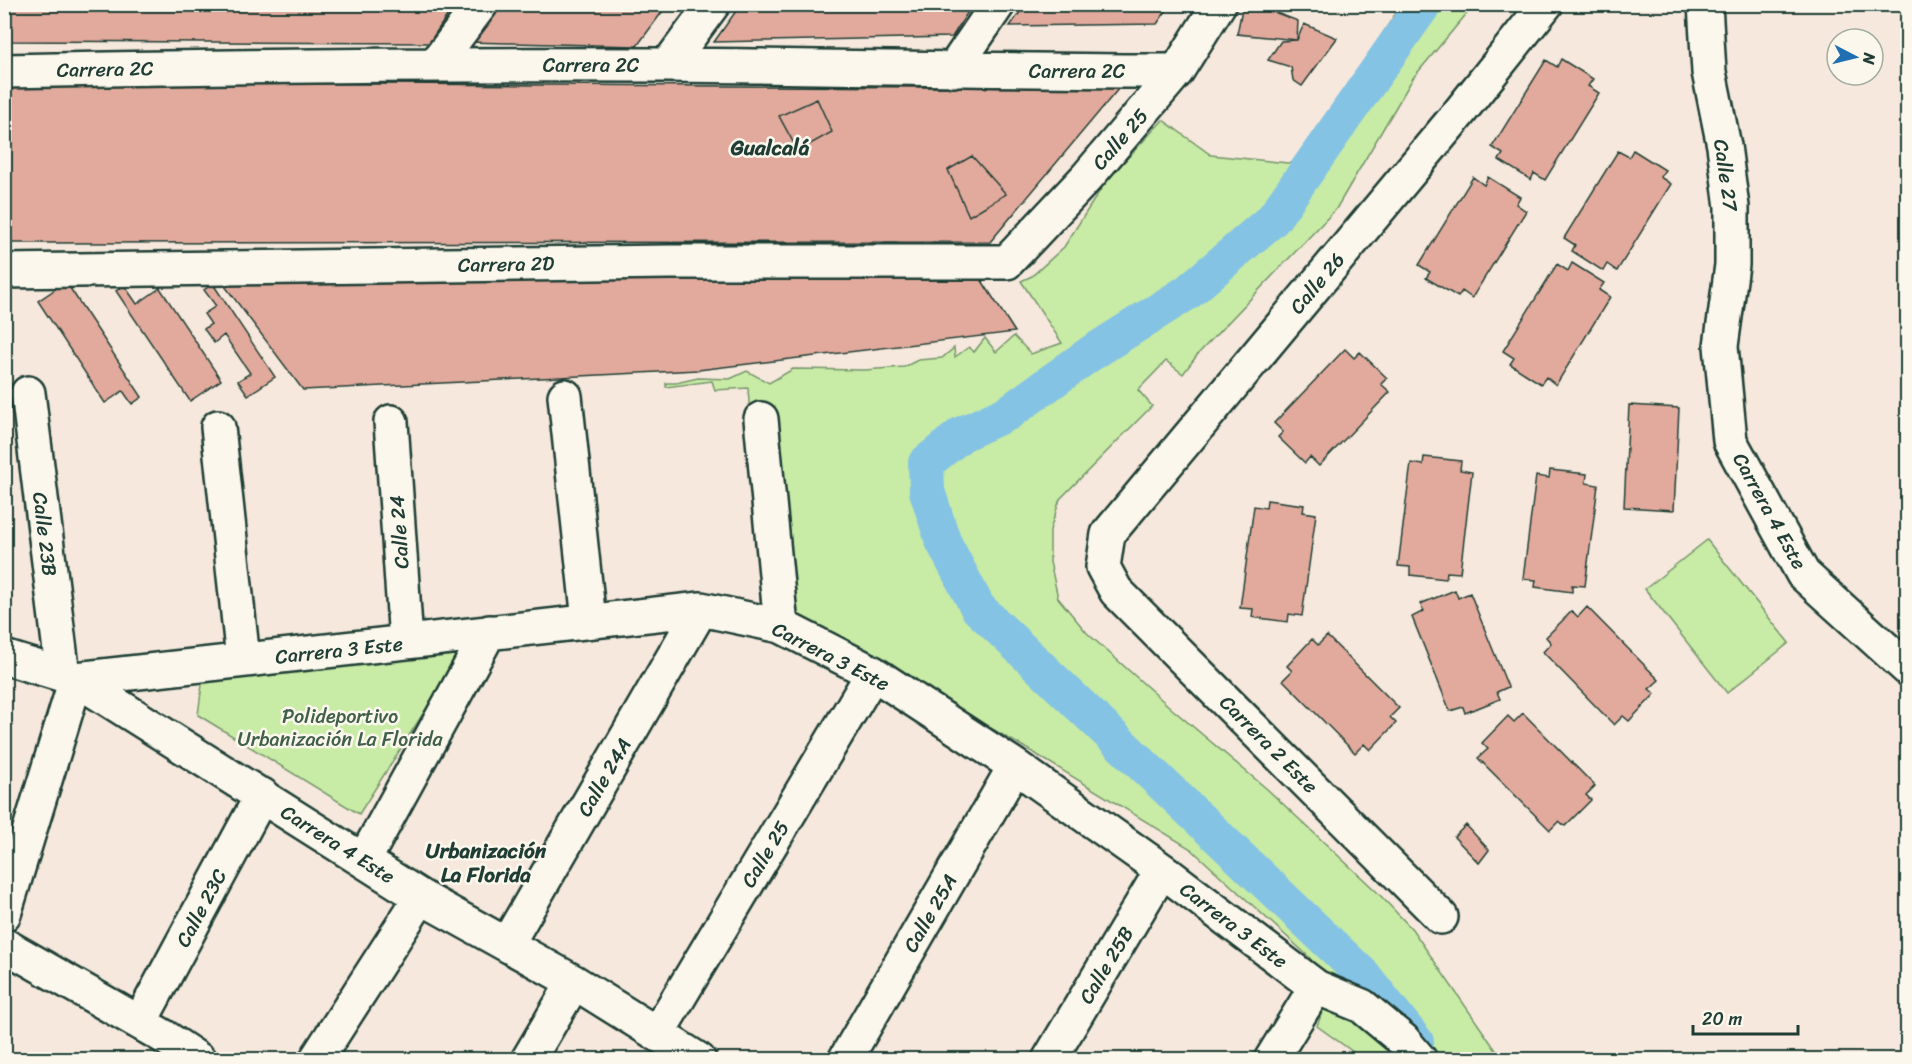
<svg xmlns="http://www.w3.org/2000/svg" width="1912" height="1064" font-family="Sriracha,sans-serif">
	<rect width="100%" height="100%" fill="#f6e8dc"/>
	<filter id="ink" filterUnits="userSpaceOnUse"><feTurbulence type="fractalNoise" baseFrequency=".0167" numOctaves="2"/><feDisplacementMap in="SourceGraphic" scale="12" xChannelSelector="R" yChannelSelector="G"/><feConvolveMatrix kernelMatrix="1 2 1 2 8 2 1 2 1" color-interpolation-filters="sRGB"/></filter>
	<g filter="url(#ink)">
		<path fill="#c8eba5" stroke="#74946c" stroke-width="1.5" d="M 1401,5 L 1474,5 L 1413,78 L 1336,209 L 1198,354 L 1183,374 L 1166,361 L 1138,390 L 1152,406 L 1060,499 L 1050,530 L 1050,562 L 1058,598 L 1087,633 L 1172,709 L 1267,789 L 1377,892 L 1412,929 L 1502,1059 L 1363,1059 L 1317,1026 L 1332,985 L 1308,956 L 1191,849 L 1034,753 L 763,595 L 748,388 L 715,390 L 712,381 L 666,387 L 666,383 L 676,383 L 698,378 L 730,379 L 747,371 L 769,383 L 793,369 L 865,370 L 904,367 L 918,360 L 942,358 L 954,348 L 955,357 L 969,347 L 974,352 L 985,338 L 996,352 L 1014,336 L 1031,354 L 1062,343 L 1021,281 L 1032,276 L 1064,247 L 1106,181 L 1163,120 L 1211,155 L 1298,164 Z
			M 1707,540 L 1789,643 L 1727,693 L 1645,589 Z
			M 463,651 L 359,814 L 198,715 L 203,677 Z"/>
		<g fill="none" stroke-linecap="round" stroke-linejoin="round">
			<path stroke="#85c3e5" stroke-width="36" d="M 1416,1042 L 1363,975 L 978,608 L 943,541 L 927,491 L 926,463 L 962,434 L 1008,413 L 1090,354 L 1188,292 L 1273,219 L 1424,4"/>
		</g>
		<path fill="#e2aa9c" stroke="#1f3d34" stroke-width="1.5" d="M 4,4 L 455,4 L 429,43 L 4,41 Z
			M 494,4 L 668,4 L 637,46 L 467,42 Z
			M 741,4 L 973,4 L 952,37 L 714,42 Z
			M 1026,4 L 1171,4 L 1157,24 L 1010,26 Z
			M 1243,4 L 1252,4 L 1298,21 L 1297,40 L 1237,34 Z
			M 1266,4 L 1293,4 L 1287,12 Z
			M 1304,24 L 1337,38 L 1302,86 L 1293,80 L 1291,67 L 1268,60 L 1281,41 L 1297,40 Z
			M 1561,59 L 1593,79 L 1588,86 L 1599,93 L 1545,180 L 1534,173 L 1531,180 L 1499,160 L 1503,154 L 1492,147 L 1546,60 L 1557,67 Z
			M 4,82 L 1119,88 L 990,242 L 4,243 Z
			M 817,99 L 832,132 L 798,151 L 779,116 Z
			M 1633,150 L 1665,170 L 1660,177 L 1671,184 L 1617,271 L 1607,264 L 1603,271 L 1572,251 L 1575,245 L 1564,238 L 1618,151 L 1629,157 Z
			M 972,156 L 1006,194 L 969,216 L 948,170 Z
			M 1473,177 L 1484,185 L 1488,177 L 1520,197 L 1516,204 L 1526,211 L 1472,298 L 1462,291 L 1458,297 L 1426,278 L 1430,272 L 1419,265 Z
			M 1572,263 L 1604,283 L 1599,290 L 1610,297 L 1556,385 L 1546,377 L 1541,384 L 1510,364 L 1514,358 L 1503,351 L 1557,264 L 1568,271 Z
			M 979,276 L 1015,332 L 698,370 L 303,390 L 222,282 Z
			M 66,282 L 142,397 L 132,404 L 123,391 L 105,403 L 38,301 Z
			M 213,284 L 275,377 L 248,395 L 238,381 L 250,373 L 224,335 L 214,343 L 204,329 L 211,324 L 204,314 L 216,306 L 204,290 Z
			M 124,285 L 137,304 L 160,288 L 221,380 L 190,401 L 116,291 Z
			M 1345,349 L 1354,358 L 1360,352 L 1387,378 L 1381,384 L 1390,392 L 1319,466 L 1310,457 L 1305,463 L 1278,437 L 1283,432 L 1274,423 Z
			M 1629,405 L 1679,408 L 1674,510 L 1624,507 Z
			M 1424,457 L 1461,461 L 1460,470 L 1472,472 L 1460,573 L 1447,572 L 1446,579 L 1410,575 L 1410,567 L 1398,566 L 1411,463 L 1423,465 Z
			M 1550,470 L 1587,474 L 1586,483 L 1598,485 L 1585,586 L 1572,585 L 1572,592 L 1535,587 L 1536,580 L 1523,579 L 1536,476 L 1549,478 Z
			M 1267,500 L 1304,505 L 1303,512 L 1316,514 L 1302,616 L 1289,614 L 1288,622 L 1252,617 L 1253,609 L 1240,608 L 1254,506 L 1266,508 Z
			M 1455,590 L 1458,598 L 1470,593 L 1508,687 L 1497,692 L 1500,699 L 1465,713 L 1463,707 L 1450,711 L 1412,617 L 1424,611 L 1420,604 Z
			M 1587,607 L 1659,680 L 1649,689 L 1655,694 L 1629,721 L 1623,716 L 1614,725 L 1543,652 L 1551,643 L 1546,637 L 1572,611 L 1578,617 Z
			M 1327,636 L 1399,708 L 1390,717 L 1396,723 L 1370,750 L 1364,744 L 1355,753 L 1283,680 L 1292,671 L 1287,666 L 1312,639 L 1318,645 Z
			M 1523,713 L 1595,786 L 1586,795 L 1591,800 L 1565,826 L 1559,821 L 1550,830 L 1478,758 L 1488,749 L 1482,743 L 1508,716 L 1514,722 Z
			M 1466,825 L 1489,850 L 1479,863 L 1454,837 Z"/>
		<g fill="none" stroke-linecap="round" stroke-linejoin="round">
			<defs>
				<path id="street" d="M 1705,4 L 1709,72 L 1724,146 L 1732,207 L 1732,265 L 1721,346 L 1730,441 L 1803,574 L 1908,669
					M 435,65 L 481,4
					M 668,65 L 713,4
					M 953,70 L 998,4
					M 4,71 C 225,66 444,64 665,65 C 835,66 1006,71 1177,71
					M 4,271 L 670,262 L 1007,262 L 1087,177 L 1177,71 L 1219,4
					M 28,393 L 63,675
					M 565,396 L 589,621
					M 761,419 L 781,626
					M 391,422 L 406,642
					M 218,427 L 243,660
					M 4,657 L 76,679 L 421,897 L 574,982 L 699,1060
					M 364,860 L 489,632
					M 4,914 L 76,679 L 701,609 L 781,626 L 873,673 L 1015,766 L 1162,870 L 1316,987 L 1362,1006 L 1403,1040 L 1420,1060
					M 1441,917 L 1116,591 L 1103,567 L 1108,534 L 1459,113 L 1546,4
					M 507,944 L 701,609
					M 4,945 L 163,1036 L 199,1060
					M 140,1022 L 262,795
					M 657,1034 L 873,673
					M 316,1060 L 421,897
					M 528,1060 L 574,982
					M 845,1060 L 1015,766
					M 1049,1060 L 1162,870
					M 1271,1060 L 1316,987"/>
			</defs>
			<use href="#street" stroke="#1f3d34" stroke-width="38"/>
			<use href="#street" stroke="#fbf7ec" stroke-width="33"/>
		</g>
	</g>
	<g text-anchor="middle" stroke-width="5" stroke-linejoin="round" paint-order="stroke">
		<g font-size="20" fill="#1f3d34" stroke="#fbf7ec">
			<text x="591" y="72">Carrera 2C</text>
			<text transform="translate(105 69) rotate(-1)" y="7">Carrera 2C</text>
			<text x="1077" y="78">Carrera 2C</text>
			<text transform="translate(1120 139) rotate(-49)" y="7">Calle 25</text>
			<text transform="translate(1726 175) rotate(82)" y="7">Calle 27</text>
			<text transform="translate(506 264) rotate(-1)" y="7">Carrera 2D</text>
			<text transform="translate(1317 283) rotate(-50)" y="7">Calle 26</text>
			<text transform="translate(1770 511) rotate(61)" y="7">Carrera 4 Este</text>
			<text transform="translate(399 532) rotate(-94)" y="7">Calle 24</text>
			<text transform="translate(45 534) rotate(83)" y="7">Calle 23B</text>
			<text transform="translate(339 650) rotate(-6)" y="7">Carrera 3 Este</text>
			<text transform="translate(831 656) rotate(27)" y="7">Carrera 3 Este</text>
			<text transform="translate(1269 744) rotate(45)" y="7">Carrera 2 Este</text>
			<text transform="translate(604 777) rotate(-60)" y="7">Calle 24A</text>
			<text transform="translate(338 844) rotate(32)" y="7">Carrera 4 Este</text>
			<text transform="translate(765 854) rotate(-59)" y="7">Calle 25</text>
			<text transform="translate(201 908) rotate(-62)" y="7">Calle 23C</text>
			<text transform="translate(930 913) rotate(-60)" y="7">Calle 25A</text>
			<text transform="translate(1234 925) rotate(37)" y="7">Carrera 3 Este</text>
			<text transform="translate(1106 965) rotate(-59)" y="7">Calle 25B</text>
		</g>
		<g font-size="20" fill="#41604b" stroke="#fbf7ec">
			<text x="340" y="723">Polideportivo<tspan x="340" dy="23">Urbanización La Florida</tspan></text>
		</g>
		<g font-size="21" font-weight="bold" fill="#1f3d34" stroke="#fbf7ec">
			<text x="770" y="155">Gualcalá</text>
			<text x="486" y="858">Urbanización<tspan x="486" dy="24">La Florida</tspan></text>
		</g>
	</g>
	<rect width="1912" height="1064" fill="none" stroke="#fbf7ec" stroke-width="24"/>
	<rect x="12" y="12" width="1888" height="1040" fill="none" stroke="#1f3d34" stroke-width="2" filter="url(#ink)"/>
	<g transform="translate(1855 57) rotate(97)"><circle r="28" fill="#fbf7ec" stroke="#a3ada2" stroke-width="1.5"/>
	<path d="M0-4.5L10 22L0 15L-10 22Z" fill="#1f6fb2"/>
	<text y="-9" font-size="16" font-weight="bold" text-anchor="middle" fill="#1f3d34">N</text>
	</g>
	<path d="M1693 1025v9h105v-9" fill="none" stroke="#1f3d34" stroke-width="3"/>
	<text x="1702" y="1025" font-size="18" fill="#1f3d34" stroke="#fbf7ec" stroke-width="4.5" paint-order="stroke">20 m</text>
</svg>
